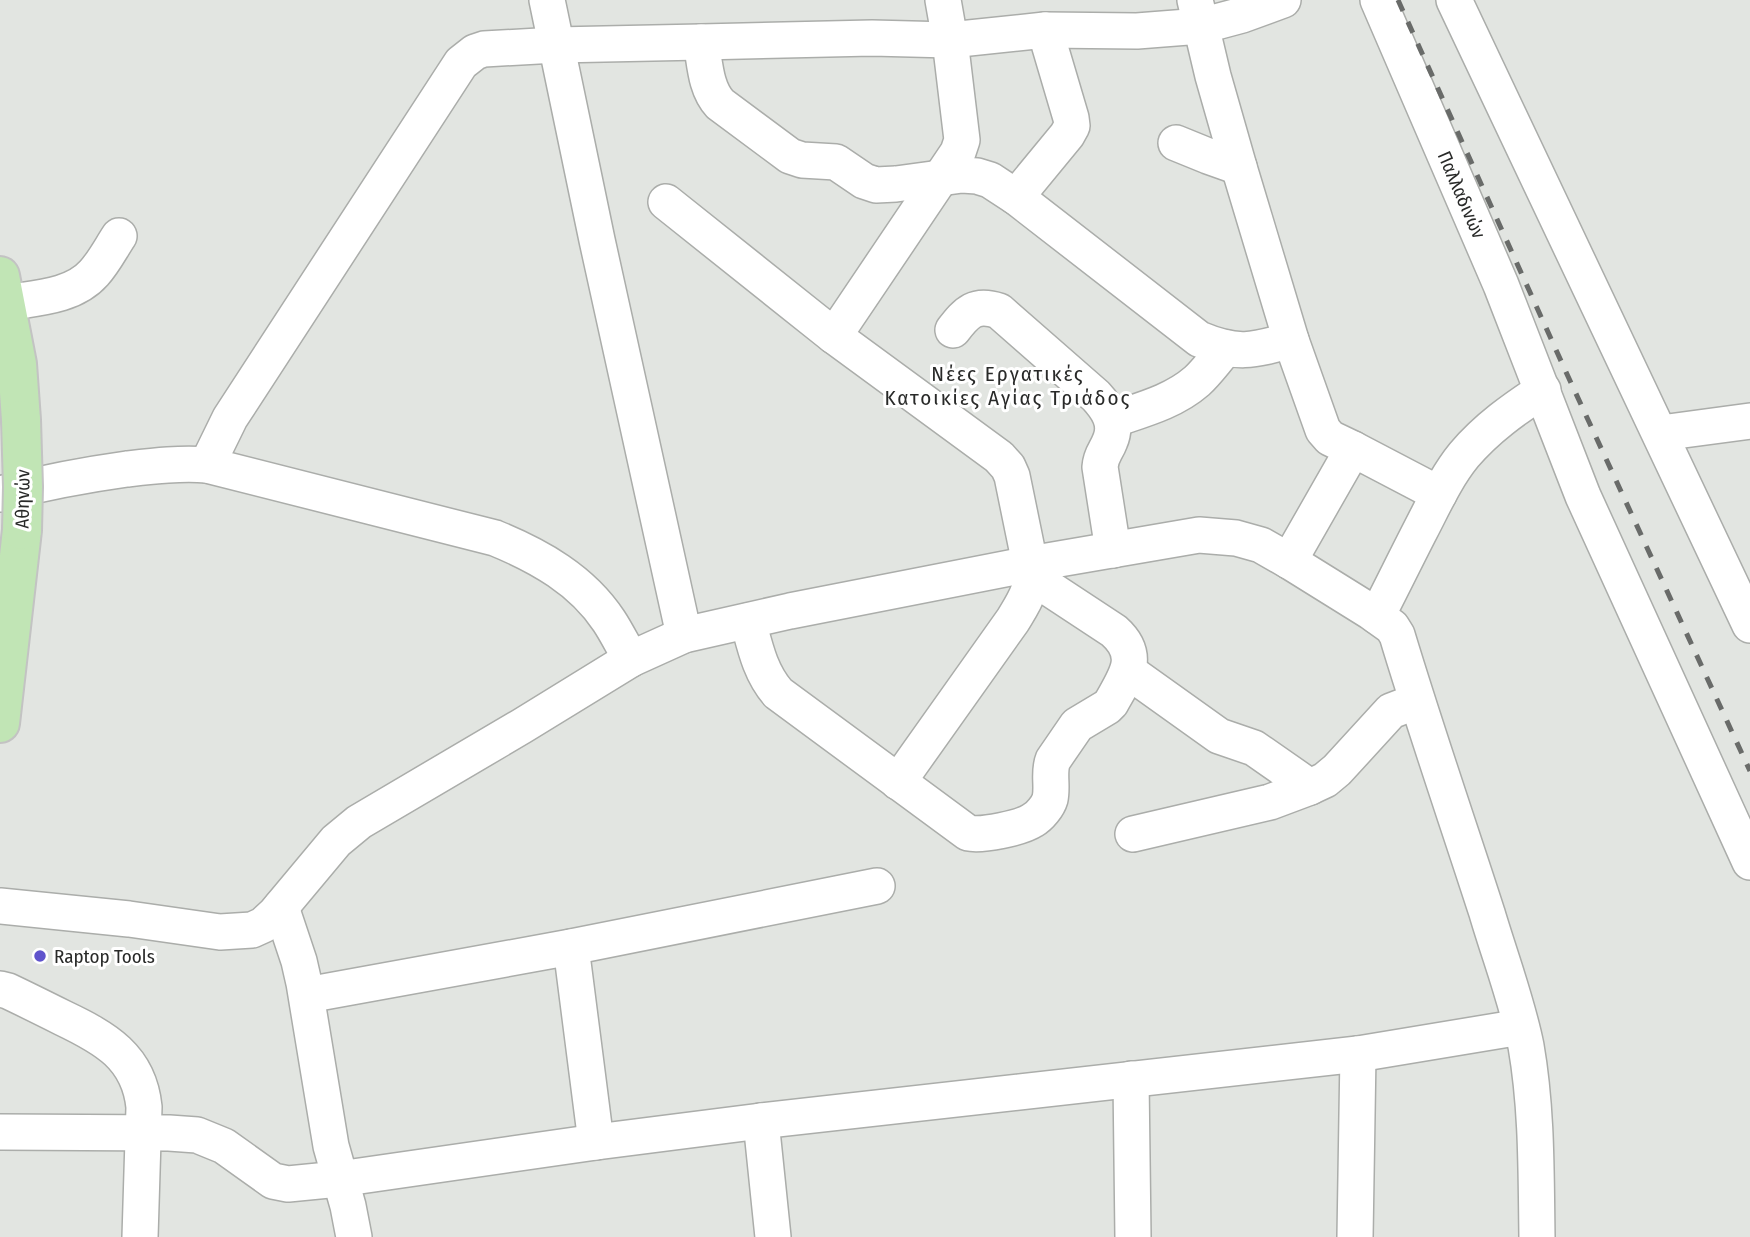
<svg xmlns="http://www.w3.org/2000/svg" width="1750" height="1237" font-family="'Fira Sans Condensed',sans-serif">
	<rect width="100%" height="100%" fill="#e2e5e1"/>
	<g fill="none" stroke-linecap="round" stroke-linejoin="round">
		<defs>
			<g id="minor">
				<path d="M 547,0 L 597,240 L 684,635"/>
				<path d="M 1195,0 L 1213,76 L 1239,167 L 1291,340 L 1323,430 L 1330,438 L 1353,449"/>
				<path id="s1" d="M 1378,0 L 1501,285 L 1583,496 L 1750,862"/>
				<path d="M 1454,0 L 1750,625"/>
				<path d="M 701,42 C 705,62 705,88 720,104 L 790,156 L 802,160 L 836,162 L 864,181 L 876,185 L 896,184 L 962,175 L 977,176 L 990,180 L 1016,197 L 1199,339 C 1237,355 1252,351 1291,340"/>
				<path d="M 1176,143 L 1208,156 L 1239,167"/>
				<path d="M 1016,197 L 1067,135 L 1072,126 L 1071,118 L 1045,30"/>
				<path d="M 666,202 L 834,336 L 999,457 L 1008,467 L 1012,476 L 1030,564 C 1034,588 1025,600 1013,620 L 898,782"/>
				<path d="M 6,303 C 35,298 73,297 94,273 C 104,262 111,248 119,236"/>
				<path d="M 953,330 C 967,312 975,303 999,311 L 1096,396 C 1107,408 1118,423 1110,441 C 1106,452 1101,454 1100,467 L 1113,550"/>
				<path d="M 834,336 L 958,152 L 962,140 L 950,40 L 943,0"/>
				<path d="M 1112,420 C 1141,410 1173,402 1197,381 C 1207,372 1216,359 1226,348"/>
				<path d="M 1661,433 L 1750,421"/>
				<path d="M 207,465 L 230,418 L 461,63 L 475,52 L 484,49 L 556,45 L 701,42 L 872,38 L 950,40 L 1045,30 L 1137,31 L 1201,26 L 1242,15 L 1283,0"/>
				<path d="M 0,494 C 42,483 84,475 127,469 C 154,466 180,463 207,465 L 495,538 C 539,556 582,580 609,621 C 617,633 623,646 631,659"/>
				<path d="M 1289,561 L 1353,449 L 1439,494"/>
				<path d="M 1377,616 C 1392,587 1406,558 1421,529 C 1434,504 1446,477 1464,455 C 1487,428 1514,409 1543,390"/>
				<path d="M 748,621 C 755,647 760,672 778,693 L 968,833 C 982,836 1021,828 1033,820 C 1040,816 1048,806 1050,799 C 1053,786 1048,772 1053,760 L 1077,725 L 1107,707 L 1111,703 C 1126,676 1142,656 1114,631 L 1032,577"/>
				<path d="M 1128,671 L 1219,736 L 1254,748 L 1310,787"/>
				<path d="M 1133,834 L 1270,802 L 1310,787 L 1325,780 L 1337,770 L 1391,711 L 1417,701"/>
				<path d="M 0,906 L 129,919 L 220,932 L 252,930 L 263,925 L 275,914 L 336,841 L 359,822 L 522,726 L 631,659 L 684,635 L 790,611 L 1030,564 L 1199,535 L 1236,538 L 1261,545 L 1289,561 L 1371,612 L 1392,627 L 1397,635 C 1425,728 1457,820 1487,913 C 1500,957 1517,1001 1526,1046 C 1537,1109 1536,1173 1537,1237"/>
				<path d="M 281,907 L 299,961 L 304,983 L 331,1146 L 348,1206 L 354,1237"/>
				<path d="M 571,947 L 596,1142"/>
				<path d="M 0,989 L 8,991 C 27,1000 45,1009 63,1018 C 105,1038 139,1057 144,1107 L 140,1237"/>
				<path d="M 307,995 L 571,947 L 877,886"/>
				<path d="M 1131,1079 L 1133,1237"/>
				<path d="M 761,1121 L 773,1237"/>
				<path d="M 0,1132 L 169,1133 L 197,1135 L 224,1146 L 273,1181 L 288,1184 L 339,1179 L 596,1142 L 761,1121 L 1358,1054 L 1521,1027"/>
				<path d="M 1355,1237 L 1358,1054"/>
			</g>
			<path id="major" d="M 0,276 L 17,364 L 21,420
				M 0,723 L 22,530"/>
		</defs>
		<use href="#minor" stroke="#abadaa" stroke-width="38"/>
		<use href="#major" stroke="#c3c3c3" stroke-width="42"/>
		<use href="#minor" stroke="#fff" stroke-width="35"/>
		<use href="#major" stroke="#c1e5b5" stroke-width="38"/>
		<path stroke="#696b69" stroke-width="5" stroke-dasharray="12 12" stroke-linecap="butt" d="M 1398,0 L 1566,372 L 1750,771"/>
		<defs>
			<path id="major-bridge" d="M 21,420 L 23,487 L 22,530"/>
		</defs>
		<use href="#major-bridge" stroke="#c3c3c3" stroke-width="42" stroke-linecap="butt"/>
		<use href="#major-bridge" stroke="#c1e5b5" stroke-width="38"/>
	</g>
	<circle fill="#5f53cc" stroke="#fff" stroke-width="2.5" cx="40" cy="956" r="7"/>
	<g text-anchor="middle" stroke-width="6" stroke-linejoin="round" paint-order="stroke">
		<g font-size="19" fill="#292a29" stroke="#fff">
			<text dy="7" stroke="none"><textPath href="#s1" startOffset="212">Παλλαδινών</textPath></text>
			<text transform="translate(22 499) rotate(-89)" y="7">Αθηνών</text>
		</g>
		<g font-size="19" fill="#292a29" stroke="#fff" text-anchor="start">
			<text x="54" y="963">Raptop Tools</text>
		</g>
		<g font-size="21" letter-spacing="2" fill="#292a29" stroke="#fff">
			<text x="1008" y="381">Νέες Εργατικές<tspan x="1008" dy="24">Κατοικίες Αγίας Τριάδος</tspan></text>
		</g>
	</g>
</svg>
